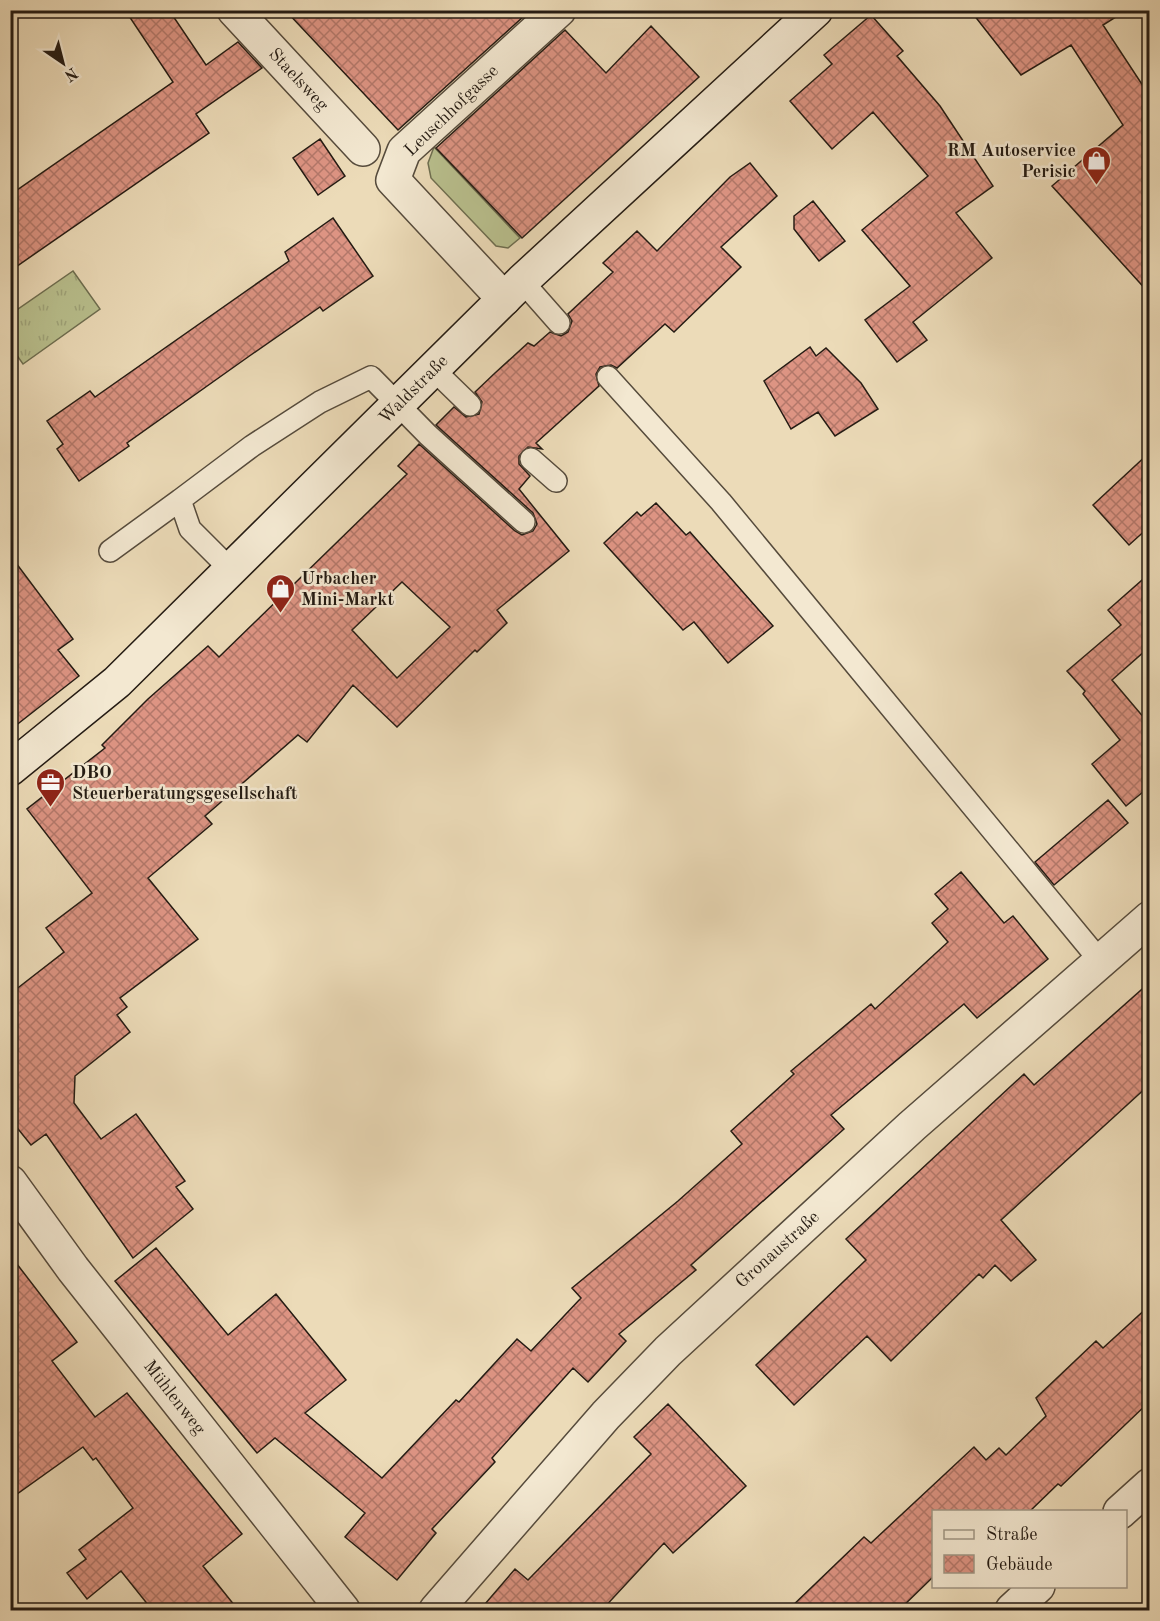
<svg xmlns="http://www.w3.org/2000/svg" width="1160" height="1621" font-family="'Old Standard TT',serif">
	<defs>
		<pattern id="park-tufts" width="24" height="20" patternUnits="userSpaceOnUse" patternTransform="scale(1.5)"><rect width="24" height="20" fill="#b9c08e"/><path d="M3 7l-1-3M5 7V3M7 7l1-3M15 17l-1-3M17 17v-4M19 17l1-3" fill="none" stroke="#9fa47a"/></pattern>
		<pattern id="building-cross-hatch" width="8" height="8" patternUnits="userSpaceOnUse" patternTransform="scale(1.5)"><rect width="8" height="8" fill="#dd9483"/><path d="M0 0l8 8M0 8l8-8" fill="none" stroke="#b3786a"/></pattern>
	</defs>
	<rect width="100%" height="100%" fill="#ecdbb8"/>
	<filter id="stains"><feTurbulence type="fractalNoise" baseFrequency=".00333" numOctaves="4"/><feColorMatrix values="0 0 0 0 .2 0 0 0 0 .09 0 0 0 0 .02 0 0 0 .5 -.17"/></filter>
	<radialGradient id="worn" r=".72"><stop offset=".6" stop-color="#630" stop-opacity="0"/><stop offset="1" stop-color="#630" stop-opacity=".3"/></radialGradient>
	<path fill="#b9c08e" stroke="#6e6e50" stroke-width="1.5" d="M 434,147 L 520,238 L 508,248 L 496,246 L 431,178 L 428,163 Z"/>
	<path fill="url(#park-tufts)" stroke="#6e6e50" stroke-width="1.5" d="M 73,271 L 100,309 L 23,364 L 11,347 L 11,314 Z"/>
	<path fill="url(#building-cross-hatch)" stroke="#241b13" stroke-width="1.5" fill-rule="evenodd" d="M 125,10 L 169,10 L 206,65 L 238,42 L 262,68 L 196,114 L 209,133 L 10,271 L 10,195 L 173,82 Z
		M 285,10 L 516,10 L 523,17 L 398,130 Z
		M 970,10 L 1127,10 L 1103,25 L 1149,95 L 1149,293 L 1052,186 L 1123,125 L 1071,45 L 1021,75 Z
		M 871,15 L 903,51 L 897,56 L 940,106 L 993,186 L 956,213 L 992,258 L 913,322 L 927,340 L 897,362 L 865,320 L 910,286 L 862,230 L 928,176 L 873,112 L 832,149 L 790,101 L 832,64 L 824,55 Z
		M 651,26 L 699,77 L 522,238 L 436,148 L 565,30 L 606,73 Z
		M 320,139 L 345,176 L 318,195 L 293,158 Z
		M 750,163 L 777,196 L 721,247 L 741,267 L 674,332 L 665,324 L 617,368 L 611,365 L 600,367 L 596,374 L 599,386 L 536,443 L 542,449 L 528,447 L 519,456 L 519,464 L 530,476 L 519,489 L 569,551 L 497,610 L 507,623 L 477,652 L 475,650 L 397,727 L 353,685 L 307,742 L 298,735 L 205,816 L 212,824 L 148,878 L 198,939 L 120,998 L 127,1007 L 117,1015 L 130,1032 L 75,1076 L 74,1103 L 101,1139 L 136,1114 L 185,1181 L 176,1187 L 193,1209 L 133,1258 L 46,1134 L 31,1145 L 10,1119 L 10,994 L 64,952 L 46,928 L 92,893 L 27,809 L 105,748 L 102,745 L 148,699 L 208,646 L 219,657 L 407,474 L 398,466 L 419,444 L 515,531 L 522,535 L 533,531 L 537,524 L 533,513 L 436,425 L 454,407 L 466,417 L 479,414 L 482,402 L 475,392 L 495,373 L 528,343 L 534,346 L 550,332 L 561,336 L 568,332 L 572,321 L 568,314 L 613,272 L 603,263 L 637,231 L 657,251 L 730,177 ZM 402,582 L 450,627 L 397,678 L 352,630 Z
		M 813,201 L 845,241 L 819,261 L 794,229 L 794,216 Z
		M 333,218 L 373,276 L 323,311 L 320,307 L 248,357 L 127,443 L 129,446 L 79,481 L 57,449 L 63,444 L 47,421 L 90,391 L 95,397 L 289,261 L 285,252 Z
		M 810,347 L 816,356 L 826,348 L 861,383 L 878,409 L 835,436 L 818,412 L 791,429 L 764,381 Z
		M 1149,453 L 1149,527 L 1129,545 L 1093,505 Z
		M 656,503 L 686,535 L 690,532 L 773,626 L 728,663 L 694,622 L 683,630 L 604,543 L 637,512 L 641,516 Z
		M 10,555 L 73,639 L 58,650 L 79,676 L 10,730 Z
		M 1149,574 L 1149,657 L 1145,651 L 1112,680 L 1145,719 L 1149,716 L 1149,787 L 1126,806 L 1092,764 L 1120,740 L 1083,694 L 1085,691 L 1067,671 L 1121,625 L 1108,610 Z
		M 1108,800 L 1128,823 L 1054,885 L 1035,862 Z
		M 961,872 L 1004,923 L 1013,916 L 1048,959 L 977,1018 L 964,1004 L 831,1115 L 844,1129 L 691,1265 L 696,1270 L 619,1334 L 626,1341 L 588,1382 L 573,1368 L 492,1458 L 495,1462 L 432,1529 L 436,1533 L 397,1580 L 345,1537 L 365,1513 L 275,1438 L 257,1453 L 115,1281 L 156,1248 L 228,1335 L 276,1294 L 346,1380 L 305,1413 L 382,1478 L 456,1400 L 459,1402 L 517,1339 L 531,1351 L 581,1298 L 572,1288 L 678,1201 L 742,1144 L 731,1131 L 794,1074 L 791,1071 L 871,1004 L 875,1009 L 948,942 L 932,923 L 948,909 L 935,894 Z
		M 1149,983 L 1149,1085 L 1001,1220 L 1036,1260 L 1011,1281 L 995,1265 L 983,1278 L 979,1274 L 891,1361 L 867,1336 L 794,1405 L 756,1365 L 866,1260 L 846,1239 L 1024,1074 L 1034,1085 Z
		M 10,1255 L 77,1342 L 52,1361 L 95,1417 L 127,1393 L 242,1534 L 203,1566 L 239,1611 L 153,1611 L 121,1571 L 87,1599 L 67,1573 L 86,1559 L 79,1550 L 133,1508 L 96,1458 L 93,1460 L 83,1447 L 10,1499 Z
		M 1149,1306 L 1149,1402 L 1061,1486 L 1058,1484 L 1029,1512 L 933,1512 L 933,1577 L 898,1611 L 787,1611 L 864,1537 L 871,1543 L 974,1447 L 986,1460 L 999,1448 L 1006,1455 L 1046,1416 L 1036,1398 L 1096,1341 L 1103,1348 Z
		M 668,1404 L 746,1486 L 673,1553 L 664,1543 L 601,1611 L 479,1611 L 515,1569 L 528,1580 L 651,1454 L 634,1437 Z"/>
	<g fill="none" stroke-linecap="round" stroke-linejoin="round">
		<defs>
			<path id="service" d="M 522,281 L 559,323
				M 433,369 L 470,405
				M 608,377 L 721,502 L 1101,962
				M 531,459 L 556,481
				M 110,551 L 180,500
				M 231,570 L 190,529 L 180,500 L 252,446 L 320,402 L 371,377 L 428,435 L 524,522"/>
			<path id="minor" d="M 234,10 L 363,149
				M 504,299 L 393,180 L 404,151 L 559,10
				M 10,1182 L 73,1269 L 343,1610
				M 1120,1512 L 1150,1485
				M 436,1610 L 606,1415 L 668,1351 L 912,1126 L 1150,918
				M 1012,1610 L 1038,1586"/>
			<path id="secondary" d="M 10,769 L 117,682 L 522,281 L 816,10"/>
		</defs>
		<use href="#service" stroke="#564b3c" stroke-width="24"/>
		<use href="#minor" stroke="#564b3c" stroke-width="36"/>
		<use href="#secondary" stroke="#241b13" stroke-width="36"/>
		<use href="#service" stroke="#f3e8d1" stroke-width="21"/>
		<use href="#minor" stroke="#f3e8d1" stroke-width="33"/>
		<use href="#secondary" stroke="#f3e8d1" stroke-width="33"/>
	</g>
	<defs>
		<symbol id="shop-pin" viewBox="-11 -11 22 30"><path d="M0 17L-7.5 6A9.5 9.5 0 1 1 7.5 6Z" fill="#8f2418" stroke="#f3e8d1"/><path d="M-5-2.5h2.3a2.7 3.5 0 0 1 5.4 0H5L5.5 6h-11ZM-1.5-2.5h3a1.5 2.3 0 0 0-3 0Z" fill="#fff"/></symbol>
		<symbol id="office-pin" viewBox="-11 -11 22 30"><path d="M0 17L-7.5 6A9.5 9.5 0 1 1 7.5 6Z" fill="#8f2418" stroke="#f3e8d1"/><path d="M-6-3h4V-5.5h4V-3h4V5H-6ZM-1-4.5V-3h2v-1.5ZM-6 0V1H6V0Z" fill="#fff"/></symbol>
	</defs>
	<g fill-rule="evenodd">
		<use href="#shop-pin" x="1080" y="144" width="33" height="45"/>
		<use href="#shop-pin" x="264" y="572" width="33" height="45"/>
		<use href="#office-pin" x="34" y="766" width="33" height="45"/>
	</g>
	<g text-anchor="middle" stroke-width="5" stroke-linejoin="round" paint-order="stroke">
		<g font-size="18" fill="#241b13" stroke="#f3e8d1">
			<text transform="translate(299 79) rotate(47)" y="6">Staelsweg</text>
			<text transform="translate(451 110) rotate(-44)" y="6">Leuschhofgasse</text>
			<text transform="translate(413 389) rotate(-45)" y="6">Waldstraße</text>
			<text transform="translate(777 1249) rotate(-42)" y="6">Gronaustraße</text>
			<text transform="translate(175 1397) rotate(52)" y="6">Mühlenweg</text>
		</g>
		<g font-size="18" font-weight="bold" fill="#241b13" stroke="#f3e8d1" text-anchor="start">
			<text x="1076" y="156" text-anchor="end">RM Autoservice<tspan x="1076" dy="21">Perisic</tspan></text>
			<text x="301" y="584">Urbacher<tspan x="301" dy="21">Mini-Markt</tspan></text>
			<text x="72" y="778">DBO<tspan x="72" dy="21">Steuerberatungsgesellschaft</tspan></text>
		</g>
	</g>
	<rect width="1160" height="1621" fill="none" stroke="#ecdbb8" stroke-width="36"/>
	<rect x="12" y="12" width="1136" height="1597" fill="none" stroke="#241b13" stroke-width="3"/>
	<rect x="18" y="18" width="1124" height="1585" fill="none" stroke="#241b13" stroke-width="1.5"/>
	<rect x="932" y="1510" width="195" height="78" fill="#f3e8d1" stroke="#a09685" stroke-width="1.5"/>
	<rect x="944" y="1530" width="30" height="9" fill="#f3e8d1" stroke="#a09685" stroke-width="1.5"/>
	<text x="986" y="1540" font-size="18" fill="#241b13">Straße</text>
	<rect x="944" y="1555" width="30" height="18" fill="url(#building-cross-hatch)" stroke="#a09685" stroke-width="1.5"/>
	<text x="986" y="1570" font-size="18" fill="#241b13">Gebäude</text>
	<g transform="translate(63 63) rotate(145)" stroke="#f3e8d1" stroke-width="4.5" paint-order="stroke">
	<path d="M0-4.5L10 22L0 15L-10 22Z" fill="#241b13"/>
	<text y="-9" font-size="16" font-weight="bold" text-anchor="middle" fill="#241b13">N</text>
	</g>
	<rect width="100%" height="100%" filter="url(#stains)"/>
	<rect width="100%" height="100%" fill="url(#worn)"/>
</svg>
